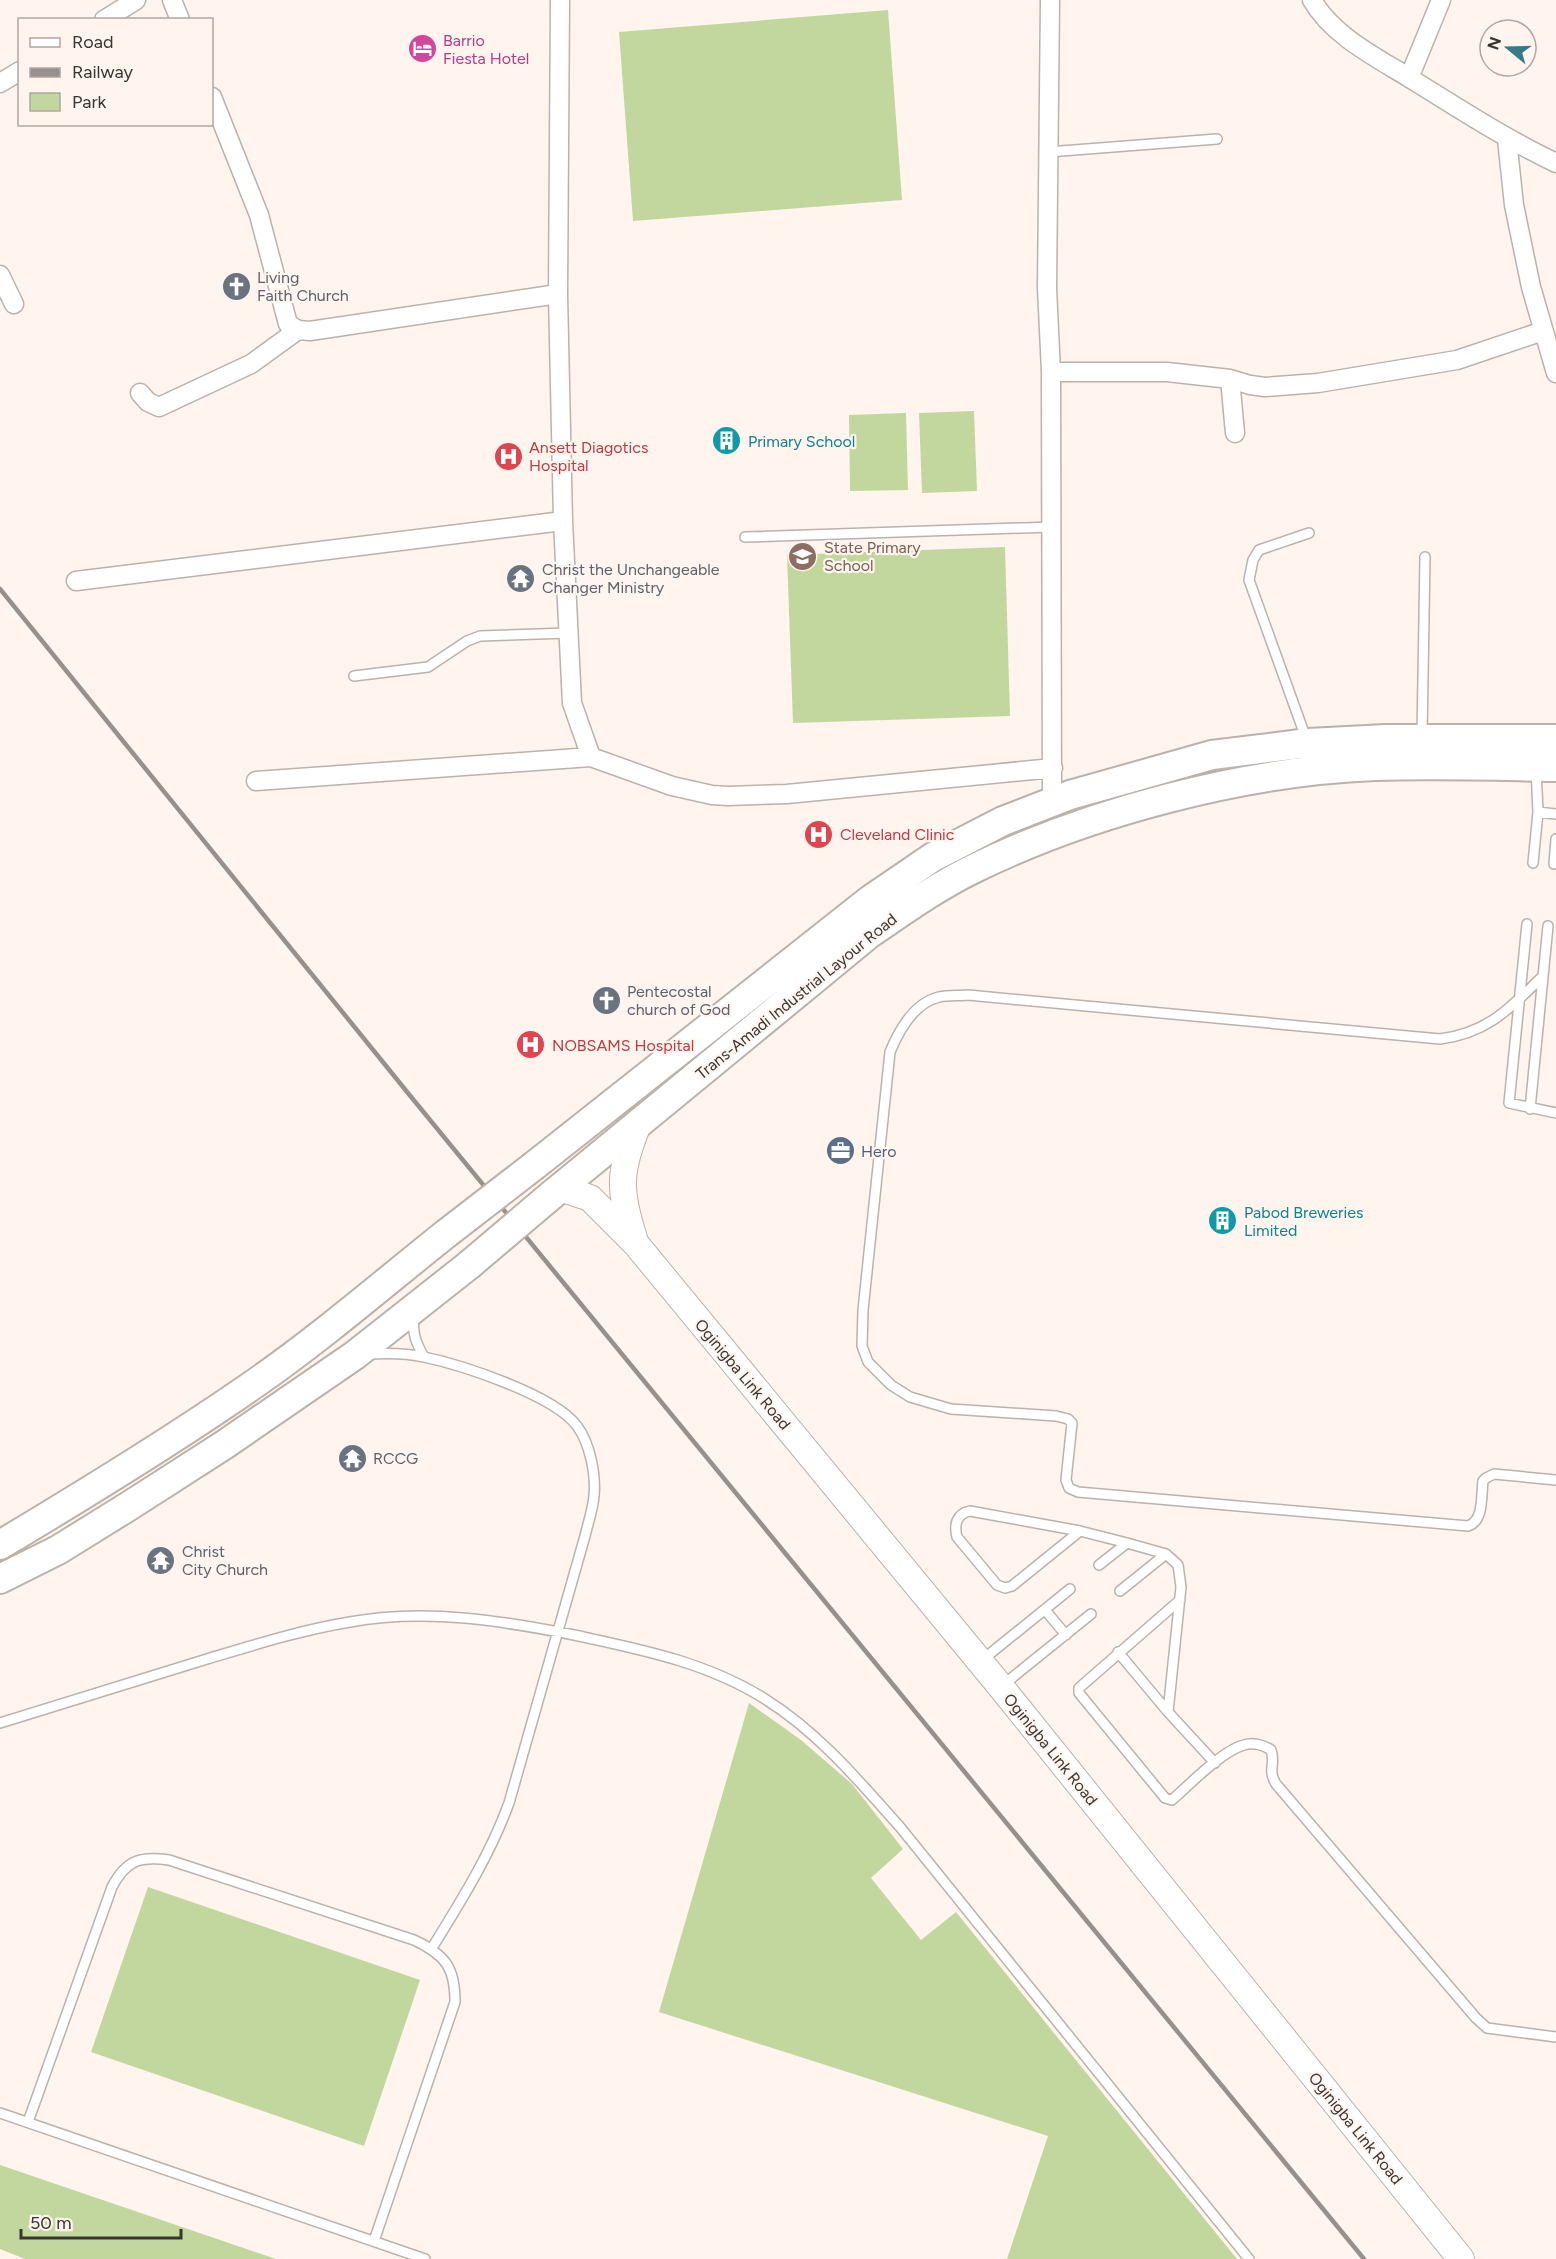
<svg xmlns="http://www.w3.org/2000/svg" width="1556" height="2259" font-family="Figtree,sans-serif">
	<rect width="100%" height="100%" fill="#fff4ee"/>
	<path fill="#c2d79d" d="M 888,10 L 902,200 L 633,221 L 619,32 Z
		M 974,411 L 977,491 L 922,493 L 919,413 Z
		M 906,413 L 908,490 L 850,491 L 849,415 Z
		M 1005,547 L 1010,716 L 793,723 L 787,555 Z
		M 749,1703 L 801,1740 L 852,1784 L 903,1849 L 871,1878 L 921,1940 L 956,1912 L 1237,2259 L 1007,2259 L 1048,2136 L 659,2012 Z
		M 148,1887 L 420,1980 L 364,2146 L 91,2052 Z
		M 0,2165 L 276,2259 L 25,2259 L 0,2249 Z"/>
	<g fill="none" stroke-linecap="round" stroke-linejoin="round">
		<defs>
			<path id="lane" d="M 1048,152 L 1217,139
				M 745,537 L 1052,527
				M 354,676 L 428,667 L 467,641 L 480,636 L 568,633
				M 1422,736 L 1425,557
				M 1307,741 L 1249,580 L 1253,560 L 1259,550 L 1309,533
				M 1538,812 L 1556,814
				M 1533,863 L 1538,812 L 1536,769
				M 1554,864 L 1556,839
				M 1527,924 L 1509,1103 L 1556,1113
				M 1543,976 C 1510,1008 1488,1033 1440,1039 L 968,995 C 959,996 948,995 939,997 C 914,1003 899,1030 890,1052 L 863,1310 L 862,1346 L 868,1362 L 891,1385 L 910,1397 L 951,1409 L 1056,1416 L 1068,1419 L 1072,1423 L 1066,1480 L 1069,1488 L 1078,1492 L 1468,1526 C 1484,1521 1481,1496 1483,1481 L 1486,1478 L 1494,1474 L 1556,1480
				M 1530,1109 L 1548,926
				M 414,1317 C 412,1333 416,1343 424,1357
				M 369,1354 C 387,1353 406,1353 424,1357 C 462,1365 554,1395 577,1426 C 590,1443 596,1475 594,1496 C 593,1509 588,1523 585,1536 L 509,1803 C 490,1855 461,1901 432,1948
				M 1080,1531 L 1012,1586 L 1005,1588 L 997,1585 L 957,1537 C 954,1525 956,1514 970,1511 L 1080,1531 L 1127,1543 L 1166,1554 L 1178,1565 L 1181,1587 L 1168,1712
				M 1099,1565 L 1127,1543
				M 1120,1591 L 1166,1554
				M 1180,1600 L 1079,1688 L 1079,1693 L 1165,1798 L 1172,1800 C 1189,1785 1223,1750 1244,1745 C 1253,1742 1264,1745 1271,1750 C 1276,1765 1267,1769 1276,1784 L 1476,2018 L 1487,2028 L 1556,2037
				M 1045,1610 L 1066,1635
				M 1118,1652 L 1168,1712 L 1215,1763
				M 981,1661 L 1070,1589
				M 1003,1685 L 1091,1614
				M 0,1723 C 69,1701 138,1680 207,1659 C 254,1645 301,1630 350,1622 C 426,1608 505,1621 579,1636 C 644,1650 708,1663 765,1699 C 818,1732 859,1781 900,1827 L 1249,2259
				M 0,2113 L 425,2259
				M 28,2122 L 112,1887 C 126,1860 140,1856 169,1860 L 414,1940 C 446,1955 455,1968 455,2002 L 374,2241"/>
			<path id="street" d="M 172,0 L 180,20
				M 560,0 L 558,294 L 563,521 L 572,703 L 591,757
				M 1050,0 L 1047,288 L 1051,372 L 1052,802
				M 1312,0 C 1334,38 1380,59 1416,82 C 1463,111 1506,139 1556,163
				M 104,20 L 136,0
				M 1409,78 L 1441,0
				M 0,83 L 20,71
				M 212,97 L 259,215 L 288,324 L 298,330 L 310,331 L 558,294
				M 1507,139 L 1514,205 L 1531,287 L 1556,373
				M 0,275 L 14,304
				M 1051,372 L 1167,372 L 1230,379 L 1250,385 L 1265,387 L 1318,383 L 1457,360 L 1543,331
				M 1230,379 L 1235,433
				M 140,393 L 148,402 L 159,407 L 251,364 L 298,330
				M 76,581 L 563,521
				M 256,781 L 591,757 L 672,786 L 712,795 L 728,796 L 787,794 L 1053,768"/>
			<path id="secondary" d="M 560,1188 L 590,1198 L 636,1244 L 1001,1687 L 1461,2259
				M 634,1238 C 618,1189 619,1170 639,1122"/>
			<path id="primary" d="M 535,1165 L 870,900 L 933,857 L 1003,821 L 1070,795 L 1212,755 L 1308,743 L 1386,739 L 1556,739
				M 554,1193 L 869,934 C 903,911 936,887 973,869 C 1089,812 1245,771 1375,766 C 1435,764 1496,766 1556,767
				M 0,1545 C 87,1493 174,1440 257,1382 C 323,1336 384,1283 447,1233
				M 0,1579 L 58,1550 L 129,1506 L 224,1445 L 355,1355 L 469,1265"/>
		</defs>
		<use href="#lane" stroke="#bbb2ab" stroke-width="12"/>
		<use href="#street" stroke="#bbb2ab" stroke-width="21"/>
		<use href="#secondary" stroke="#bbb2ab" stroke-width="28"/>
		<use href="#primary" stroke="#bbb2ab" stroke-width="32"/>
		<use href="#lane" stroke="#fff" stroke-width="9"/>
		<use href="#street" stroke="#fff" stroke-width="18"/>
		<use href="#secondary" stroke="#fff" stroke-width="26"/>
		<use href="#primary" stroke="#fff" stroke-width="28"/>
		<path stroke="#98908d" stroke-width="4.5" d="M 0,589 L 412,1098 L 1364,2259"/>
		<defs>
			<path id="primary-bridge" d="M 447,1233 L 535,1165
				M 469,1265 L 554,1193"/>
		</defs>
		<use href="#primary-bridge" stroke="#bbb2ab" stroke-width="32" stroke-linecap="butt"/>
		<use href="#primary-bridge" stroke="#fff" stroke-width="28"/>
	</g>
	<defs>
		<symbol id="hotel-disc" viewBox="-11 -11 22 22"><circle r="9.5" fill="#d1479c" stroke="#fff4ee"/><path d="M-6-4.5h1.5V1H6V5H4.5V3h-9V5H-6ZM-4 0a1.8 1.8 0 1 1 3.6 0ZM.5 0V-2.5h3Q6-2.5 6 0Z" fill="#fff"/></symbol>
		<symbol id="church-disc" viewBox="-11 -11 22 22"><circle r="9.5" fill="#6b7280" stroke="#fff4ee"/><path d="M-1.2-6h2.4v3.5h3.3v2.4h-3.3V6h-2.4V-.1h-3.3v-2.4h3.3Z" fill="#fff"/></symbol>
		<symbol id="building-disc" viewBox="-11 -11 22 22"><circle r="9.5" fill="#0f9aa8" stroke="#fff4ee"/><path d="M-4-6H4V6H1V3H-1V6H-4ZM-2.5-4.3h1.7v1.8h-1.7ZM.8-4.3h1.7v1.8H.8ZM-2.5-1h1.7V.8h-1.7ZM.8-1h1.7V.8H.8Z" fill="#fff"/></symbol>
		<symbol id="hospital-disc" viewBox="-11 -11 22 22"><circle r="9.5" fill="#e0444e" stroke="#fff4ee"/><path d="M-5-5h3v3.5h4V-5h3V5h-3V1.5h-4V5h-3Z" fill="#fff"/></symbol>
		<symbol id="school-disc" viewBox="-11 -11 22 22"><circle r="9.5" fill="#8d6e63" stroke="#fff4ee"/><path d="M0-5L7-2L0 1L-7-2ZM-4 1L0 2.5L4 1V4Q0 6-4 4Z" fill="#fff"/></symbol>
		<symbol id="temple-disc" viewBox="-11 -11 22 22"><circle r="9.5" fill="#6b7280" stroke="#fff4ee"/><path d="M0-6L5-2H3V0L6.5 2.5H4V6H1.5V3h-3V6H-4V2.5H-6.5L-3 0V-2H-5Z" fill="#fff"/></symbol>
		<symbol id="office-disc" viewBox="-11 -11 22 22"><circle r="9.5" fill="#5c6f8a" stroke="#fff4ee"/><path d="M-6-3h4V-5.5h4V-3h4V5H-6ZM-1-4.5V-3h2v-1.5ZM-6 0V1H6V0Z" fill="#fff"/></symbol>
	</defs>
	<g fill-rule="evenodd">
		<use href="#hotel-disc" x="406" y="32" width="33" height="33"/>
		<use href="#church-disc" x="220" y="270" width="33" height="33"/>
		<use href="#building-disc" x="710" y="424" width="33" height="33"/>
		<use href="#hospital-disc" x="492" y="440" width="33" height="33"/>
		<use href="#school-disc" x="786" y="540" width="33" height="33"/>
		<use href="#temple-disc" x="504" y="562" width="33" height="33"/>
		<use href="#hospital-disc" x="802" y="818" width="33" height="33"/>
		<use href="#church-disc" x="590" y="984" width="33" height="33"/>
		<use href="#hospital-disc" x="514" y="1028" width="33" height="33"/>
		<use href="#office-disc" x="824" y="1134" width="33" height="33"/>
		<use href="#building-disc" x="1206" y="1204" width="33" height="33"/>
		<use href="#temple-disc" x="336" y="1442" width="33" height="33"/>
		<use href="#temple-disc" x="144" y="1544" width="33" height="33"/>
	</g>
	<g text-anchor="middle" stroke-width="4.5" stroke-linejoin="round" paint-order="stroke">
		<g font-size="16" fill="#b23c85" stroke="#fff4ee" text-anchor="start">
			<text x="443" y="46">Barrio<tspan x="443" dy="18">Fiesta Hotel</tspan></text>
		</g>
		<g font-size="16" fill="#5b616d" stroke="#fff4ee" text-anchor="start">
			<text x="257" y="283">Living<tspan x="257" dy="18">Faith Church</tspan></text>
			<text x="542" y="575">Christ the Unchangeable<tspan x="542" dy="18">Changer Ministry</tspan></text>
			<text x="627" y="997">Pentecostal<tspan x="627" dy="18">church of God</tspan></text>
			<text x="373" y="1464">RCCG</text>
			<text x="182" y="1557">Christ<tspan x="182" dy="18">City Church</tspan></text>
		</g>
		<g font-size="16" fill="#0d838f" stroke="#fff4ee" text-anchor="start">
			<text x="748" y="447">Primary School</text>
			<text x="1244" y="1218">Pabod Breweries<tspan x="1244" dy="18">Limited</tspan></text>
		</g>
		<g font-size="16" fill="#be3a42" stroke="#fff4ee" text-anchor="start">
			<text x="529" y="453">Ansett Diagotics<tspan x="529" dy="18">Hospital</tspan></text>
			<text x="840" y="840">Cleveland Clinic</text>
			<text x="552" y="1051">NOBSAMS Hospital</text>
		</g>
		<g font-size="16" fill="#785e54" stroke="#fff4ee" text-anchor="start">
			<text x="824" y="553">State Primary<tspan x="824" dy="18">School</tspan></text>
		</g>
		<g font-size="16" fill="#383432" stroke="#fff4ee">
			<text transform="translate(796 996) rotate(-39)" y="6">Trans-Amadi Industrial Layour Road</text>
			<text transform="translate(743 1374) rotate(50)" y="6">Oginigba Link Road</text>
			<text transform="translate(1051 1749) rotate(51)" y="6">Oginigba Link Road</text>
			<text transform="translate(1356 2128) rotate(51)" y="6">Oginigba Link Road</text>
		</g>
		<g font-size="16" fill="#4e5e75" stroke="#fff4ee" text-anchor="start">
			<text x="861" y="1157">Hero</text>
		</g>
	</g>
	<rect x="18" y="18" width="195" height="108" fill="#fff4ee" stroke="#afa7a3" stroke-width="1.5"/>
	<rect x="30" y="38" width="30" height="9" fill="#ffffff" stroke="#afa7a3" stroke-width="1.5"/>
	<text x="72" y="48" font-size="18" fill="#383432">Road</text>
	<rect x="30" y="68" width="30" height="9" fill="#98908d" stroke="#afa7a3" stroke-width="1.5"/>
	<text x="72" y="78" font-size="18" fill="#383432">Railway</text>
	<rect x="30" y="93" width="30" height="18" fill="#c2d79d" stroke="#afa7a3" stroke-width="1.5"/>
	<text x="72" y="108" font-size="18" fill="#383432">Park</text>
	<g transform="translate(1508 48) rotate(289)"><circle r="28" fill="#fff4ee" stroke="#afa7a3" stroke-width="1.5"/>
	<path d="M0-4.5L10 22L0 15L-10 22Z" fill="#377b8a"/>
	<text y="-9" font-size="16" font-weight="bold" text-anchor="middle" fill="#383432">N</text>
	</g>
	<path d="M21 2229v9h160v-9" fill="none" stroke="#383432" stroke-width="3"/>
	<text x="30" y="2229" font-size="18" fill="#383432" stroke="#fff4ee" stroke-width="4.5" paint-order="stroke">50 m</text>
</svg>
